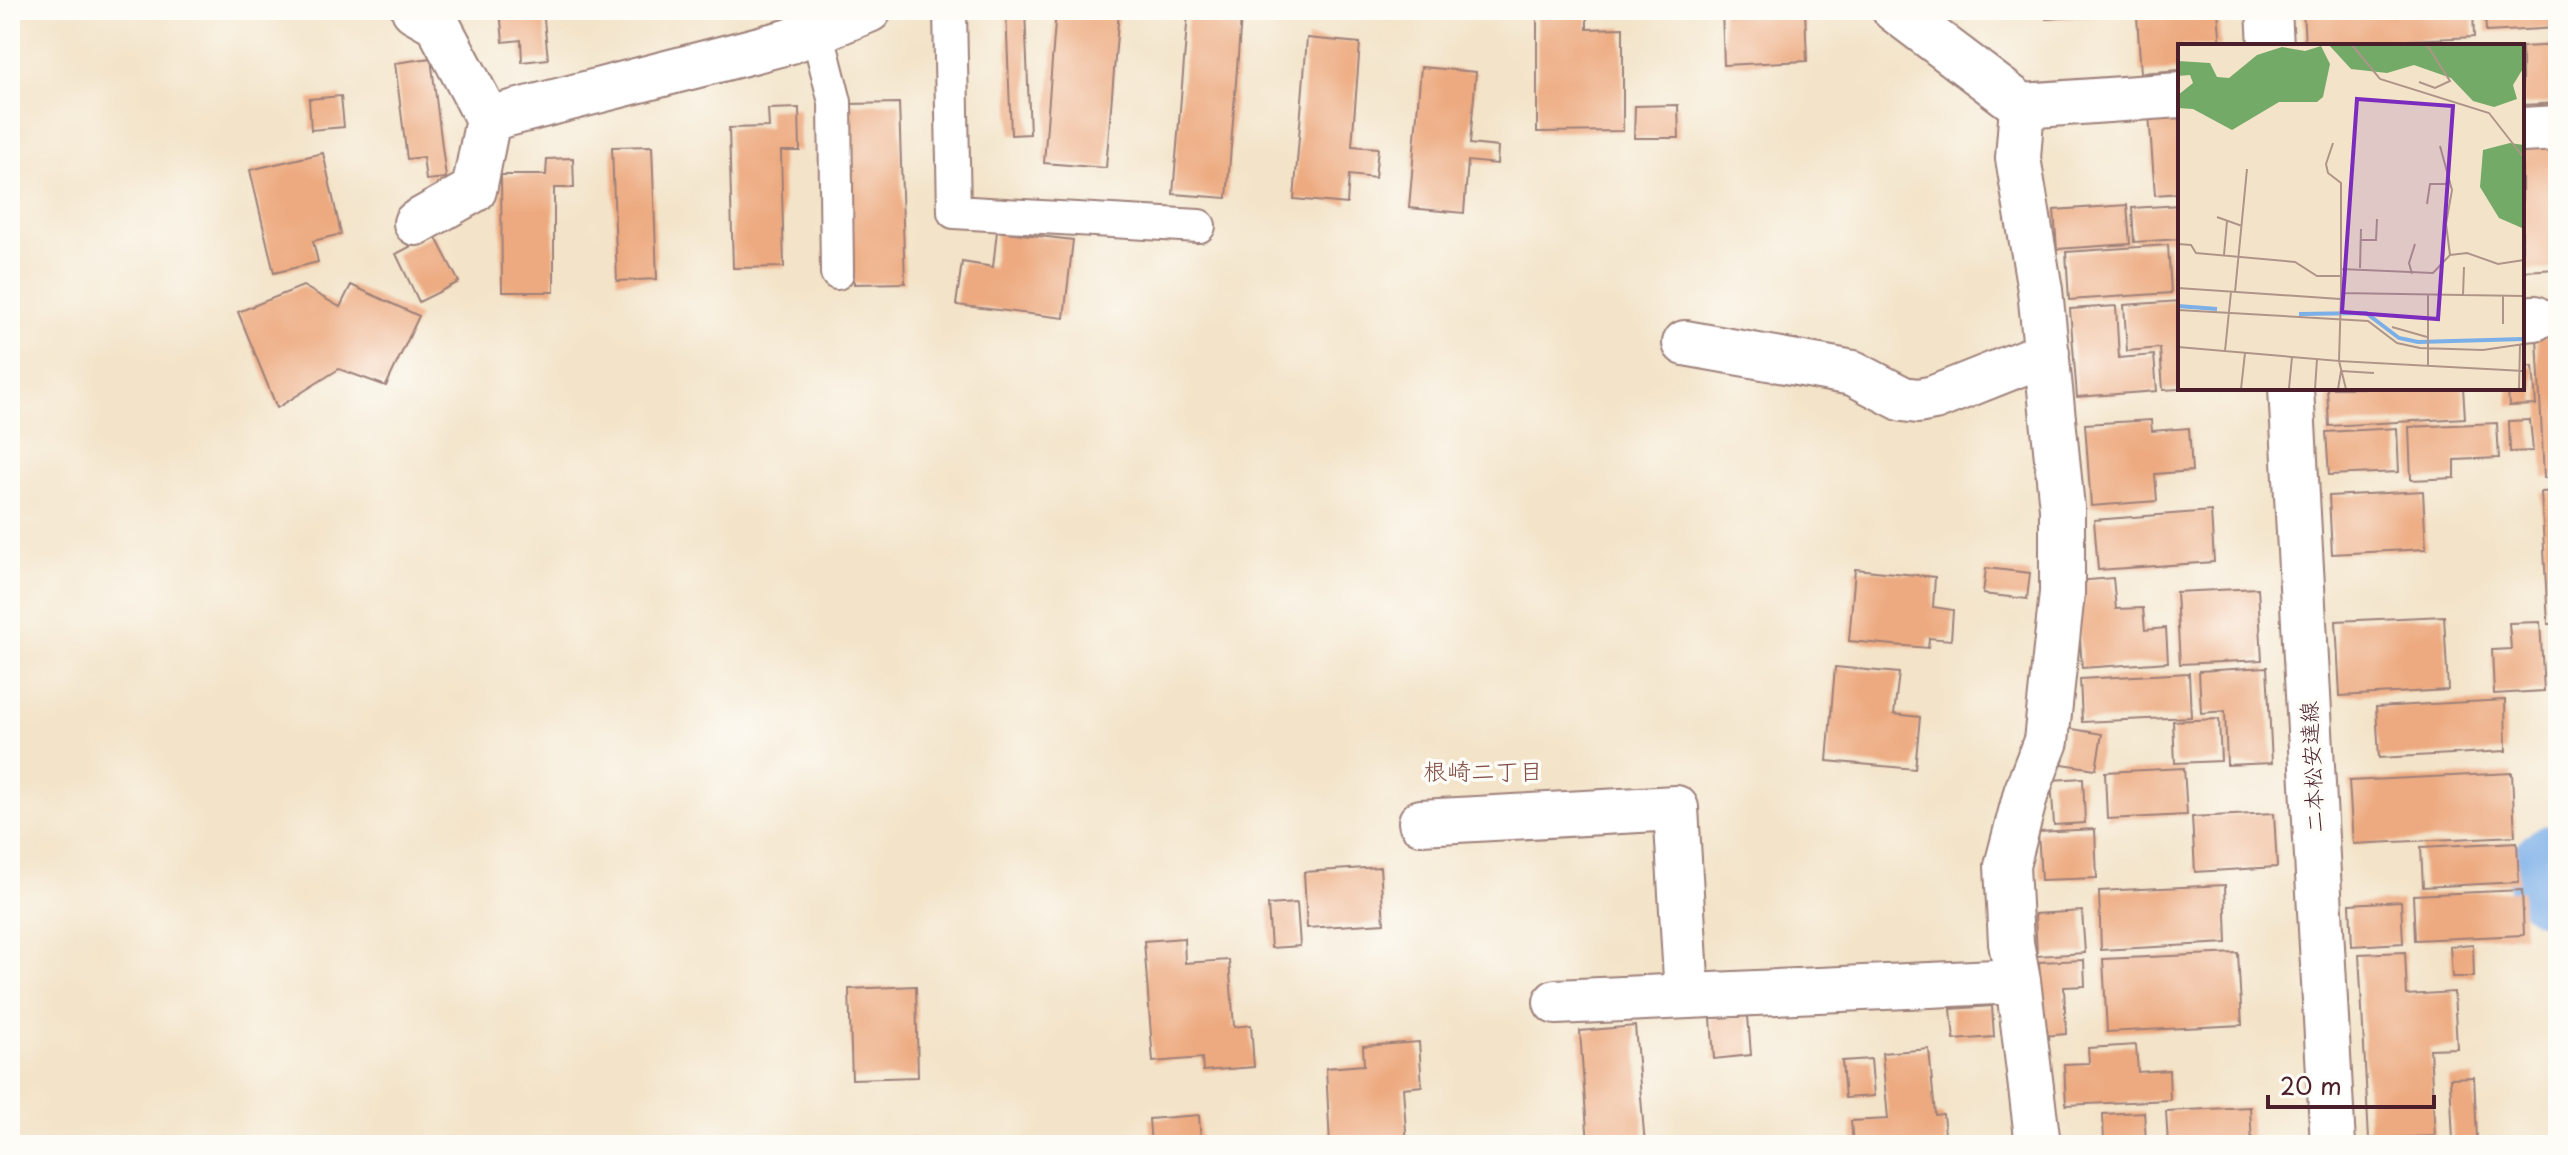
<svg xmlns="http://www.w3.org/2000/svg" width="2568" height="1155" font-family="'Playpen Sans','Klee One',sans-serif">
	<rect width="100%" height="100%" fill="#fdfcf7"/>
	<filter id="ink" filterUnits="userSpaceOnUse"><feTurbulence type="fractalNoise" baseFrequency=".0125" numOctaves="2"/><feDisplacementMap in="SourceGraphic" scale="16" xChannelSelector="R" yChannelSelector="G"/><feConvolveMatrix kernelMatrix="1 2 1 2 8 2 1 2 1" color-interpolation-filters="sRGB"/></filter>
	<filter id="wash" filterUnits="userSpaceOnUse"><feTurbulence type="fractalNoise" baseFrequency=".006" numOctaves="4" result="noise"/><feDisplacementMap in="SourceGraphic" scale="32" xChannelSelector="R" yChannelSelector="G"/><feGaussianBlur stdDeviation="1.8" result="paint"/><feColorMatrix in="noise" values="0 0 0 0 0 0 0 0 0 0 0 0 0 0 0 0 0 1.4 0 .05"/><feComposite in="paint" operator="in"/></filter>
	<g filter="url(#wash)">
		<rect width="100%" height="100%" fill="#f3e3c8"/>
		<g fill="none" stroke-linecap="round" stroke-linejoin="round">
			<path stroke="#7bafe8" stroke-width="100" d="M 2558,874 L 2558,878"/>
		</g>
		<g id="blocks">
			<path fill="#edaa80" d="M 500,10 L 543,10 L 548,59 L 522,62 L 521,40 L 503,42 Z
				M 1006,10 L 1025,10 L 1030,134 L 1011,135 Z
				M 1056,10 L 1119,10 L 1106,168 L 1044,163 Z
				M 1537,10 L 1587,10 L 1587,29 L 1623,28 L 1623,131 L 1537,132 Z
				M 1722,10 L 1805,10 L 1807,61 L 1724,65 Z
				M 1988,10 L 2035,10 L 2035,14 L 1989,17 Z
				M 2045,10 L 2101,10 L 2101,15 L 2046,19 Z
				M 2303,10 L 2473,10 L 2474,37 L 2305,45 Z
				M 2485,10 L 2558,10 L 2558,28 L 2486,32 Z
				M 2218,12 L 2221,46 L 2180,46 L 2180,70 L 2141,73 L 2137,17 Z
				M 1188,13 L 1241,17 L 1227,198 L 1173,194 Z
				M 1307,38 L 1360,43 L 1352,146 L 1378,148 L 1375,178 L 1349,175 L 1347,204 L 1294,199 Z
				M 2558,45 L 2558,103 L 2522,105 L 2522,47 Z
				M 431,58 L 446,178 L 426,180 L 423,157 L 407,159 L 395,63 Z
				M 1421,67 L 1476,72 L 1470,144 L 1498,147 L 1497,164 L 1468,161 L 1464,213 L 1409,208 Z
				M 341,96 L 344,127 L 311,130 L 309,99 Z
				M 899,103 L 905,283 L 854,284 L 849,104 Z
				M 1678,105 L 1679,138 L 1634,138 L 1635,106 Z
				M 799,108 L 800,151 L 781,151 L 784,267 L 733,268 L 729,128 L 769,127 L 768,109 Z
				M 2180,112 L 2180,193 L 2155,195 L 2149,114 Z
				M 652,146 L 657,279 L 617,281 L 612,147 Z
				M 2558,146 L 2558,269 L 2522,271 L 2522,148 Z
				M 323,153 L 341,234 L 313,241 L 318,262 L 274,273 L 250,170 Z
				M 573,158 L 574,188 L 554,188 L 554,292 L 502,292 L 501,175 L 546,175 L 547,159 Z
				M 2127,205 L 2130,244 L 2057,249 L 2054,210 Z
				M 2180,205 L 2180,239 L 2134,242 L 2132,208 Z
				M 997,231 L 1073,240 L 1064,318 L 956,305 L 962,262 L 993,267 Z
				M 434,234 L 459,282 L 419,302 L 396,254 Z
				M 2168,245 L 2171,293 L 2069,300 L 2066,252 Z
				M 351,285 L 419,316 L 386,386 L 339,369 L 277,408 L 238,312 L 303,286 L 340,307 Z
				M 2180,301 L 2180,389 L 2163,390 L 2160,348 L 2127,351 L 2124,305 Z
				M 2116,306 L 2119,358 L 2154,355 L 2157,391 L 2077,397 L 2070,309 Z
				M 2558,336 L 2558,477 L 2544,478 L 2537,337 Z
				M 2533,366 L 2536,405 L 2509,406 L 2508,388 L 2522,388 L 2522,367 Z
				M 2327,388 L 2463,388 L 2465,418 L 2329,426 Z
				M 2151,420 L 2152,431 L 2189,428 L 2192,471 L 2155,474 L 2157,501 L 2091,506 L 2085,424 Z
				M 2530,420 L 2533,451 L 2510,452 L 2509,421 Z
				M 2497,423 L 2499,458 L 2455,460 L 2455,478 L 2411,480 L 2409,427 Z
				M 2397,428 L 2399,472 L 2329,475 L 2326,432 Z
				M 2423,491 L 2426,549 L 2332,554 L 2329,496 Z
				M 2558,491 L 2558,624 L 2548,624 L 2541,492 Z
				M 2211,511 L 2214,562 L 2098,570 L 2094,520 Z
				M 1986,568 L 2030,573 L 2027,599 L 1983,594 Z
				M 1855,569 L 1935,577 L 1933,607 L 1953,610 L 1951,640 L 1929,638 L 1928,648 L 1849,641 Z
				M 2113,578 L 2116,609 L 2143,608 L 2145,630 L 2166,628 L 2168,662 L 2082,668 L 2076,581 Z
				M 2258,588 L 2262,660 L 2180,664 L 2176,592 Z
				M 2444,616 L 2448,690 L 2340,696 L 2336,621 Z
				M 2540,622 L 2544,691 L 2494,694 L 2492,650 L 2511,649 L 2509,623 Z
				M 1835,667 L 1899,673 L 1894,714 L 1920,717 L 1915,769 L 1827,761 Z
				M 2267,667 L 2272,763 L 2227,765 L 2225,711 L 2201,713 L 2199,671 Z
				M 2189,673 L 2191,717 L 2082,722 L 2080,679 Z
				M 2505,700 L 2506,751 L 2379,758 L 2376,707 Z
				M 2219,719 L 2221,761 L 2175,763 L 2173,721 Z
				M 2067,728 L 2102,734 L 2096,769 L 2062,764 Z
				M 2184,768 L 2187,815 L 2107,819 L 2105,772 Z
				M 2512,773 L 2515,836 L 2353,844 L 2349,781 Z
				M 2083,778 L 2085,823 L 2054,825 L 2051,780 Z
				M 2274,813 L 2277,867 L 2195,872 L 2192,817 Z
				M 2095,829 L 2097,878 L 2041,880 L 2038,832 Z
				M 2517,842 L 2519,882 L 2423,887 L 2421,847 Z
				M 1380,867 L 1384,923 L 1307,928 L 1304,872 Z
				M 2225,885 L 2227,943 L 2101,950 L 2099,891 Z
				M 2522,890 L 2524,935 L 2415,940 L 2413,895 Z
				M 2401,901 L 2403,943 L 2352,946 L 2350,904 Z
				M 1297,903 L 1300,946 L 1271,948 L 1268,905 Z
				M 2082,911 L 2085,953 L 2037,956 L 2035,914 Z
				M 1184,938 L 1185,963 L 1229,960 L 1234,1027 L 1251,1025 L 1254,1067 L 1203,1071 L 1202,1058 L 1153,1062 L 1144,941 Z
				M 2473,944 L 2474,977 L 2452,977 L 2450,946 Z
				M 2405,952 L 2407,995 L 2454,992 L 2457,1048 L 2430,1049 L 2435,1136 L 2369,1139 L 2359,954 Z
				M 2238,953 L 2242,1025 L 2107,1032 L 2103,959 Z
				M 2084,960 L 2085,986 L 2064,987 L 2066,1034 L 2043,1036 L 2039,962 Z
				M 916,986 L 918,1077 L 852,1079 L 849,989 Z
				M 1992,1006 L 1994,1037 L 1954,1040 L 1951,1009 Z
				M 1748,1016 L 1751,1055 L 1714,1059 L 1711,1018 Z
				M 1635,1026 L 1645,1145 L 1588,1145 L 1580,1031 Z
				M 1419,1042 L 1422,1086 L 1403,1088 L 1407,1145 L 1330,1145 L 1326,1068 L 1364,1065 L 1363,1046 Z
				M 2136,1045 L 2138,1072 L 2169,1070 L 2170,1100 L 2066,1105 L 2064,1064 L 2089,1063 L 2088,1048 Z
				M 1929,1049 L 1935,1115 L 1943,1114 L 1946,1145 L 1853,1145 L 1851,1121 L 1888,1119 L 1882,1053 Z
				M 1871,1059 L 1874,1096 L 1845,1098 L 1842,1061 Z
				M 2474,1077 L 2477,1139 L 2453,1140 L 2450,1078 Z
				M 2250,1107 L 2252,1145 L 2168,1145 L 2166,1111 Z
				M 2144,1112 L 2146,1141 L 2104,1143 L 2103,1114 Z
				M 1199,1115 L 1201,1145 L 1151,1145 L 1149,1119 Z
				M 919,1138 L 920,1145 L 849,1145 L 848,1143 Z"/>
		</g>
	</g>
	<g filter="url(#ink)">
		<use href="#blocks" fill-opacity="0" stroke="#9e817a" stroke-width="2"/>
		<g fill="none" stroke-linecap="round" stroke-linejoin="round">
			<defs>
				<path id="lane" d="M 950,10 L 954,212 L 1199,226
					M 817,31 L 835,102 L 837,273"/>
				<path id="street" d="M 414,10 L 437,23 L 488,119 L 474,190 L 416,223
					M 1895,10 L 2022,106 L 2018,158 L 2040,290 L 2062,508 L 2062,593 L 2046,741 L 2026,793 L 2007,866 L 2011,943 L 2018,981 L 2038,1145
					M 2022,106 L 2180,95
					M 488,119 L 791,41 L 869,10
					M 2522,130 L 2558,128
					M 2522,319 L 2535,318
					M 1685,343 L 1853,373 L 1903,399 L 1918,401 L 1934,398 L 2047,353
					M 1421,822 L 1676,808 L 1687,996
					M 1556,1002 L 2018,981"/>
				<path id="secondary" d="M 2269,10 L 2271,46
					M 2291,388 L 2333,1145"/>
			</defs>
			<use href="#lane" stroke="#9e817a" stroke-width="36"/>
			<use href="#street" stroke="#9e817a" stroke-width="48"/>
			<use href="#secondary" stroke="#9e817a" stroke-width="48"/>
			<use href="#lane" stroke="#fff" stroke-width="32"/>
			<use href="#street" stroke="#fff" stroke-width="44"/>
			<use href="#secondary" stroke="#fff" stroke-width="44"/>
		</g>
	</g>
	<g text-anchor="middle" stroke-width="7" stroke-linejoin="round" paint-order="stroke">
		<g font-size="22" fill="#4a1f2b" stroke="#fdfcf7">
			<text transform="translate(2312 767) rotate(-93)" y="8">二本松安達線</text>
		</g>
		<g font-size="24" fill="#835049" stroke="#fdfcf7">
			<text x="1483" y="780">根崎二丁目</text>
		</g>
	</g>
	<g transform="translate(2178 44)">
		<rect width="346" height="346" fill="#f3e3c8"/>
		<path d="M 151,1 L 346,1 L 346,23 L 335,41 L 339,55 L 316,63 L 295,57 L 273,34 L 236,21 L 209,29 L 173,25 ZM 143,2 L 152,20 L 145,53 L 139,58 L 101,58 L 54,86 L 15,65 L 0,64 L 0,51 L 15,39 L 12,31 L 0,32 L 0,17 L 32,19 L 39,33 L 51,34 L 79,11 L 104,3 L 127,7 ZM 332,99 L 346,101 L 344,184 L 321,174 L 302,143 L 305,106 Z" fill="#74aa68"/>
		<path fill="none" stroke="#7bafe8" stroke-width="4" d="M 0,262 L 39,265M 121,270 L 188,269 L 221,294 L 240,298 L 346,295"/>
		<path fill="none" stroke="#af9589" stroke-width="2" d="M 174,1 L 202,35 L 311,69 L 346,114M 241,38 L 257,44 L 272,37 L 249,1M 155,99 L 148,120 L 150,129 L 163,139 L 163,249M 262,102 L 274,146 L 268,180 L 272,211M 249,160 L 252,140 L 271,140M 39,173 L 64,182M 183,196 L 198,196 L 199,175M 0,200 L 13,201 L 18,209 L 117,218 L 139,232 L 162,232M 46,211 L 49,177M 182,224 L 183,185M 163,225 L 255,229 L 272,211 L 289,209 L 320,220 L 346,216M 234,230 L 231,219 L 237,200M 0,244 L 162,255M 57,248 L 69,125M 250,250 L 250,322M 285,251 L 286,223M 325,252 L 325,280M 0,266 L 190,277 L 219,299 L 242,304 L 305,306 L 346,300M 214,283 L 249,293M 0,303 L 161,317 L 163,249 L 346,252M 47,307 L 53,248M 111,344 L 114,313M 63,345 L 67,309M 137,345 L 139,315M 160,345 L 163,327 L 196,329M 168,345 L 161,317 L 346,327M 341,345 L 342,301"/>
		<path fill="#7b2cbf" fill-opacity="0.15" stroke="#7b2cbf" stroke-width="4" d="M 179,55 L 275,62 L 260,275 L 164,268 Z"/>
		<rect width="346" height="346" fill="none" stroke="#4a1f2b" stroke-width="4"/>
	</g>
	<rect width="2568" height="1155" fill="none" stroke="#fdfcf7" stroke-width="40"/>
	<path d="M2268 1095v12h166v-12" fill="none" stroke="#4a1f2b" stroke-width="4"/>
	<text x="2280" y="1095" font-size="24" fill="#4a1f2b" stroke="#fdfcf7" stroke-width="6" paint-order="stroke">20 m</text>
</svg>
